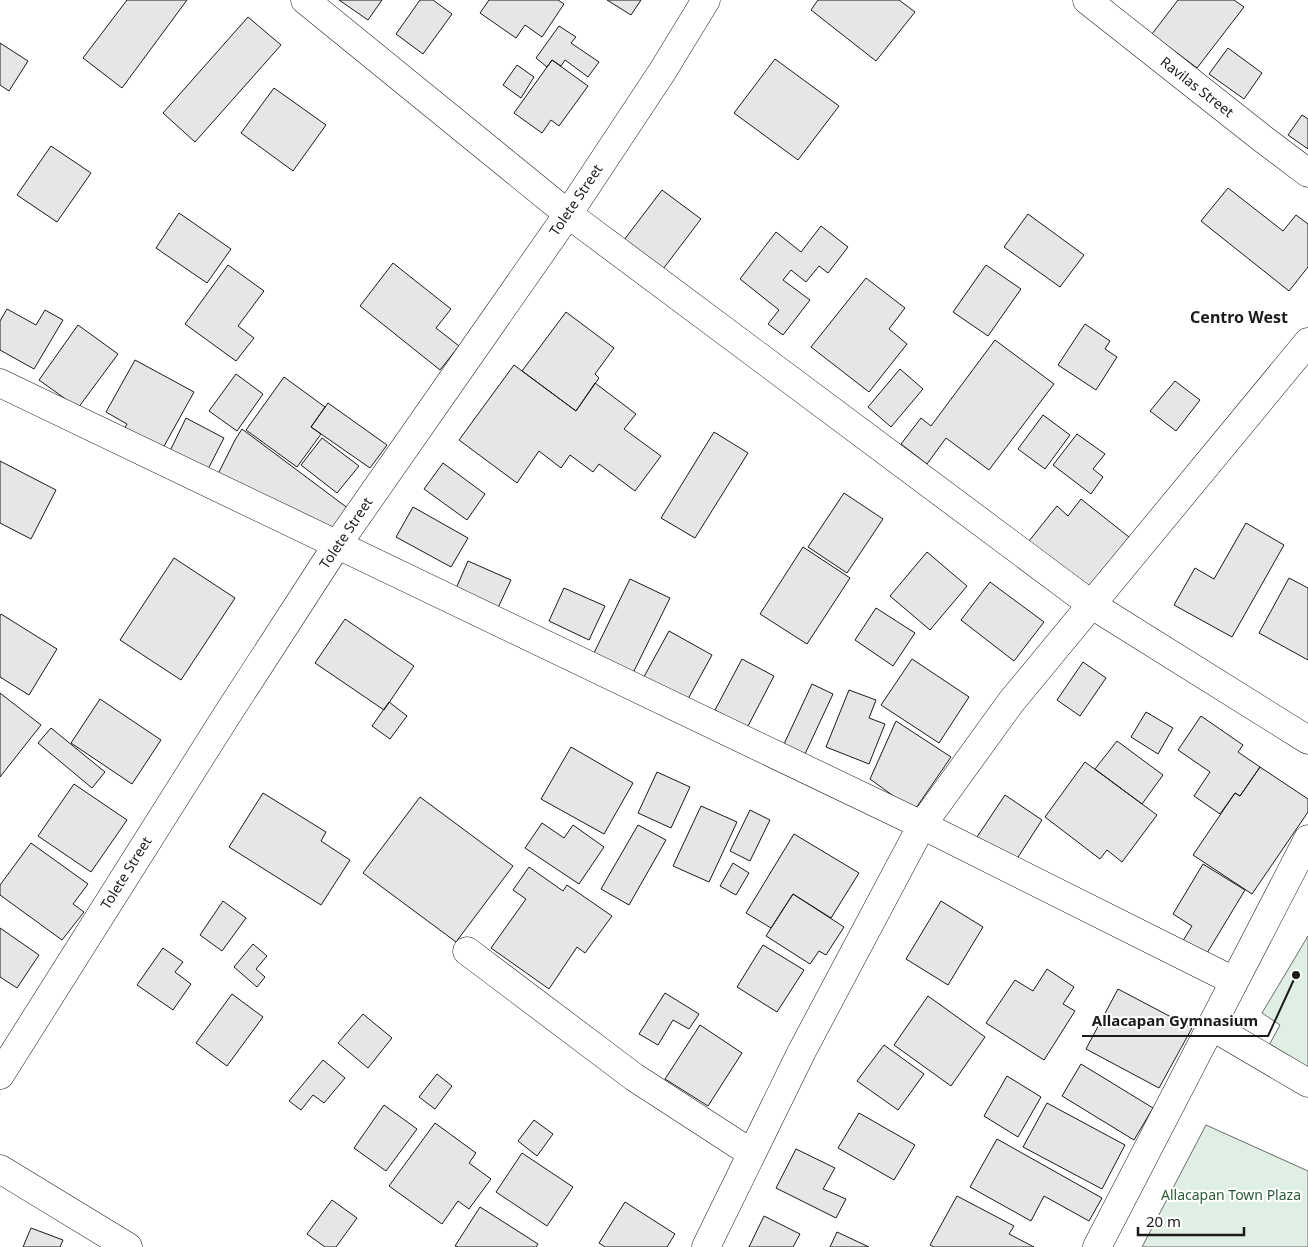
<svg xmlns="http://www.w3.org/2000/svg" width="1308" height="1247" font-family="'Noto Sans',sans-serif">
	<rect width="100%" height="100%" fill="#fff"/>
	<path fill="#e0efe3" stroke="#6a6a6a" d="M 1308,936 L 1308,1071 L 1268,1047 L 1280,1025 L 1262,1013 Z
		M 1206,1125 L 1308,1171 L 1308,1247 L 1142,1247 Z"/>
	<path fill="#e6e6e6" stroke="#1a1a1a" d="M 127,0 L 187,0 L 122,88 L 83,58 Z
		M 339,0 L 382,0 L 368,20 Z
		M 420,0 L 433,0 L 452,14 L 423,54 L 396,34 Z
		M 489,0 L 558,0 L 564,4 L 542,37 L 525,25 L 516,38 L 480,13 Z
		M 607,0 L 641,0 L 631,15 Z
		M 818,0 L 899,0 L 915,12 L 876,61 L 811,10 Z
		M 1178,0 L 1234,0 L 1244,7 L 1197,68 L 1152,34 Z
		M 248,17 L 281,45 L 195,142 L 163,113 Z
		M 559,26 L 576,37 L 571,43 L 599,62 L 588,77 L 565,60 L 561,66 L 552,60 L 547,67 L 536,58 Z
		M 0,43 L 28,61 L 9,91 L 0,85 Z
		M 1228,48 L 1262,73 L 1244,99 L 1209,74 Z
		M 775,59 L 839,106 L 798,160 L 734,113 Z
		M 552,60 L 588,86 L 559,126 L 551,120 L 542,133 L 514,113 Z
		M 517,65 L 534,77 L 521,98 L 503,85 Z
		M 274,88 L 326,125 L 293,171 L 241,133 Z
		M 1302,115 L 1308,119 L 1308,149 L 1288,135 Z
		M 51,146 L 91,173 L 57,222 L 17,195 Z
		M 1228,188 L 1283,231 L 1296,215 L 1308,224 L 1308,267 L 1289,291 L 1201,221 Z
		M 662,190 L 701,219 L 660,273 L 621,244 Z
		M 179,213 L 231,249 L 207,283 L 156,248 Z
		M 1028,214 L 1084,255 L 1060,287 L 1004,247 Z
		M 821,226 L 848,247 L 828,273 L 819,266 L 806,282 L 791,270 L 783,280 L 810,300 L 783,335 L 768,324 L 779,310 L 740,279 L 776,232 L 801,252 Z
		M 393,263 L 451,309 L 436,328 L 459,346 L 440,370 L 360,306 Z
		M 228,265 L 264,291 L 238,326 L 254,338 L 236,361 L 185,324 Z
		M 986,265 L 1021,289 L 988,336 L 953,312 Z
		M 866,278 L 905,308 L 889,329 L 907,344 L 869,392 L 811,347 Z
		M 7,309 L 36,325 L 45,310 L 63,320 L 34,369 L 0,350 L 0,321 Z
		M 566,312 L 614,348 L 595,374 L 599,378 L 576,411 L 522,371 Z
		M 1085,324 L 1110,341 L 1105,349 L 1117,357 L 1096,390 L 1058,365 Z
		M 78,325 L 118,354 L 78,408 L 39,380 Z
		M 995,340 L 1054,384 L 989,470 L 946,438 L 927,464 L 901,444 L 921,418 L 931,426 Z
		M 135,360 L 194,392 L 158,457 L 120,436 L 127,424 L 106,412 Z
		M 514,365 L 576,411 L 595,383 L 636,414 L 624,429 L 661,456 L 635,491 L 599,464 L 593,472 L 570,455 L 561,468 L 539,451 L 517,483 L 459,440 Z
		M 900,369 L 923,389 L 891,427 L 868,407 Z
		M 236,374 L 263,394 L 237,431 L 209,411 Z
		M 284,377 L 325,407 L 311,427 L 321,434 L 297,467 L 246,430 Z
		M 1175,381 L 1200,400 L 1176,431 L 1150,411 Z
		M 328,403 L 387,445 L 370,468 L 311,427 Z
		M 1043,415 L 1070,435 L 1045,469 L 1018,449 Z
		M 186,418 L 224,438 L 206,473 L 168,455 Z
		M 242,429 L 353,512 L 332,542 L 217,476 L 235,440 Z
		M 714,432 L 748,453 L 695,538 L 661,518 Z
		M 1077,434 L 1105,454 L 1093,469 L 1103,477 L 1091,494 L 1053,465 Z
		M 322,438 L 359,466 L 337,493 L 301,465 Z
		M 0,461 L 56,490 L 31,539 L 0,523 Z
		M 443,463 L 485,494 L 467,520 L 424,489 Z
		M 844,493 L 883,519 L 847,573 L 808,547 Z
		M 1081,499 L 1129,537 L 1084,594 L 1025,546 L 1057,506 L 1068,516 Z
		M 413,507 L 468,538 L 451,567 L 396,537 Z
		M 1246,523 L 1284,545 L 1232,637 L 1174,605 L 1195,568 L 1214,579 Z
		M 803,547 L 850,578 L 807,644 L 760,614 Z
		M 927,552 L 967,586 L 930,630 L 890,596 Z
		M 174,558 L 235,598 L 181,680 L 120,640 Z
		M 468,561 L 511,580 L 496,612 L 454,593 Z
		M 1289,578 L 1308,588 L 1308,660 L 1259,633 Z
		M 630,579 L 670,598 L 632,675 L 593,655 Z
		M 990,582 L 1044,622 L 1014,661 L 961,620 Z
		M 564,588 L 605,606 L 589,640 L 549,621 Z
		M 876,608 L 915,633 L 893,666 L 855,640 Z
		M 1,614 L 57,649 L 29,695 L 0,677 L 0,616 Z
		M 345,619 L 414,666 L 384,710 L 315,663 Z
		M 669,631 L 712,655 L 683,708 L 640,684 Z
		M 742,659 L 774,676 L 747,728 L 715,710 Z
		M 912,659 L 969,697 L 939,743 L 881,705 Z
		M 1083,662 L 1106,678 L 1080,716 L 1057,700 Z
		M 812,684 L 833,694 L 805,754 L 784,744 Z
		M 849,690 L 876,700 L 869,718 L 885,724 L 869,764 L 826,747 Z
		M 0,693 L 41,725 L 0,777 Z
		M 100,699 L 161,740 L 132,784 L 71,743 Z
		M 389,702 L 407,716 L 390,739 L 372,726 Z
		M 1146,712 L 1173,728 L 1158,754 L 1131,737 Z
		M 1201,716 L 1243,745 L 1238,752 L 1260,767 L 1240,796 L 1235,793 L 1220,814 L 1194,796 L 1210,772 L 1178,750 Z
		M 896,721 L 951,757 L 914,811 L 870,779 Z
		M 51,728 L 105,772 L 92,788 L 38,743 Z
		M 1117,741 L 1163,775 L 1142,804 L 1095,769 Z
		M 571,747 L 633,783 L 604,834 L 541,799 Z
		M 1085,762 L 1157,815 L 1122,862 L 1107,850 L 1100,859 L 1045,817 Z
		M 1260,767 L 1308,799 L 1308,812 L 1252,894 L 1193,855 L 1235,793 L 1240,796 Z
		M 657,772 L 690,787 L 671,828 L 638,813 Z
		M 74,784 L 127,820 L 91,872 L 38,836 Z
		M 263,793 L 326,832 L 321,841 L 350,860 L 321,905 L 229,847 Z
		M 1005,795 L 1042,820 L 1011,868 L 973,843 Z
		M 420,797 L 513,866 L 456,942 L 363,873 Z
		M 701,806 L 737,822 L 709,882 L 673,866 Z
		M 750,810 L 770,820 L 750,861 L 730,851 Z
		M 542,823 L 564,838 L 573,825 L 604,847 L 579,884 L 525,848 Z
		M 638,825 L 666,840 L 629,905 L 601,889 Z
		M 794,834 L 859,873 L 831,918 L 793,894 L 771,928 L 746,913 Z
		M 31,843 L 88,884 L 73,904 L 84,912 L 62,940 L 0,895 L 0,885 Z
		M 733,863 L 749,873 L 736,895 L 720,886 Z
		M 1203,864 L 1245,890 L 1204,958 L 1181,944 L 1192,926 L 1173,914 Z
		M 529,867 L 563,891 L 567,885 L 612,916 L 585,953 L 577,947 L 549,989 L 491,948 L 526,899 L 513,890 Z
		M 793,894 L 844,927 L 826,955 L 819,951 L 810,964 L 766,936 Z
		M 223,901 L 246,918 L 222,951 L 200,935 Z
		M 941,901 L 983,927 L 948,985 L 906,959 Z
		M 0,928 L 39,955 L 17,988 L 0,977 Z
		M 253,944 L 267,956 L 256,969 L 265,977 L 257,987 L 234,967 Z
		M 763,945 L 804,970 L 777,1012 L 737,987 Z
		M 163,948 L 183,962 L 175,972 L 191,984 L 173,1010 L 137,985 Z
		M 1047,969 L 1074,987 L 1063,1004 L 1075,1011 L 1044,1060 L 986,1023 L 1015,980 L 1033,991 Z
		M 1118,989 L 1192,1028 L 1159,1088 L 1086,1049 Z
		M 665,993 L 699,1014 L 689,1029 L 673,1020 L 658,1045 L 639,1034 Z
		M 232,994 L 263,1017 L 227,1066 L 196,1043 Z
		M 928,996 L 985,1037 L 951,1086 L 894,1045 Z
		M 363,1014 L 392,1038 L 368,1068 L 338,1043 Z
		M 700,1025 L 742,1053 L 708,1106 L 665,1079 Z
		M 884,1045 L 924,1074 L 898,1110 L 857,1081 Z
		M 323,1060 L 345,1078 L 324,1103 L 313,1095 L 301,1110 L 289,1101 Z
		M 1081,1064 L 1153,1108 L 1134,1140 L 1062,1096 Z
		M 437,1074 L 452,1086 L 435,1109 L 419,1097 Z
		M 1007,1076 L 1041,1097 L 1018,1137 L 984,1116 Z
		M 1047,1103 L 1125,1145 L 1102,1189 L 1023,1147 Z
		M 384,1105 L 417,1129 L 386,1171 L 354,1148 Z
		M 859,1113 L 915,1145 L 894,1180 L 838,1148 Z
		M 534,1120 L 553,1134 L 537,1156 L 518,1141 Z
		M 435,1123 L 476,1153 L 469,1163 L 491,1179 L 469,1209 L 458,1201 L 442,1224 L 389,1186 Z
		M 997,1139 L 1102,1198 L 1089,1221 L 1044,1196 L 1031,1221 L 970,1187 Z
		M 796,1149 L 835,1168 L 823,1189 L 846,1199 L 836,1218 L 776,1188 Z
		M 522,1153 L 573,1187 L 547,1226 L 496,1192 Z
		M 957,1196 L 1014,1226 L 1009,1234 L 1034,1247 L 934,1247 L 930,1245 Z
		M 332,1200 L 357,1218 L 336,1247 L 325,1247 L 307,1234 Z
		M 625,1202 L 675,1234 L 667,1247 L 605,1247 L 599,1243 Z
		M 480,1207 L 538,1244 L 536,1247 L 458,1247 L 455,1246 Z
		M 764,1216 L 800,1234 L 793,1247 L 749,1247 Z
		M 31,1228 L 63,1240 L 60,1247 L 23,1247 Z
		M 837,1232 L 869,1247 L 830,1247 Z"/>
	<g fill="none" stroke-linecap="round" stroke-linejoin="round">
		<defs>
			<path id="street" d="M 305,0 L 568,214 L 1092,605 L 1308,740
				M 1087,0 L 1263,139 L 1308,173
				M 0,383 L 922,825 L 1234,981
				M 467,951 L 634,1077 L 751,1153
				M 1211,1026 L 1308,1083
				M 0,1075 L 225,718 L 337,545 L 568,214 L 662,72 L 706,0
				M 0,1169 L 128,1247
				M 706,1247 L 802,1051 L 922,825 L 1011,702 L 1308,342
				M 1097,1247 L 1308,839"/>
		</defs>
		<use href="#street" stroke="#1a1a1a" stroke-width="29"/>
		<use href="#street" stroke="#fff" stroke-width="28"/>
	</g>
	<g text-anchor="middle" stroke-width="4" stroke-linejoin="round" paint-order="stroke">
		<g font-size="14" fill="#1a1a1a" stroke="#fff">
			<text transform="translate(1197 87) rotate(38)" y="5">Ravilas Street</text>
			<text transform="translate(576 200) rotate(-56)" y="5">Tolete Street</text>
			<text transform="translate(346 533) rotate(-56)" y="5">Tolete Street</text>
			<text transform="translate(126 873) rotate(-58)" y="5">Tolete Street</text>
		</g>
		<g font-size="14" fill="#2b5a34" stroke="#fff">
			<text x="1231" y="1200">Allacapan Town Plaza</text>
		</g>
		<g font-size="16" font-weight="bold" fill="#1a1a1a" stroke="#fff">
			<text x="1239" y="323">Centro West</text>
		</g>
	</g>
	<path fill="none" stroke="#1a1a1a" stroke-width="2" d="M1296 975L1268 1036H1082"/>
	<circle fill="#1a1a1a" stroke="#fff" stroke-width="2" cx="1296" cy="975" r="5"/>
	<g font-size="15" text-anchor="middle" font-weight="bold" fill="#1a1a1a" stroke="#fff" stroke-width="4" stroke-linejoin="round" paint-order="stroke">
		<text x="1175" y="1026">Allacapan Gymnasium</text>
	</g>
	<path d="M1138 1227v8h106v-8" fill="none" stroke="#1a1a1a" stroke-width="2.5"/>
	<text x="1146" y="1227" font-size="15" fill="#1a1a1a" stroke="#ffffff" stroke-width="4" paint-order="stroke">20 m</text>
</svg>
